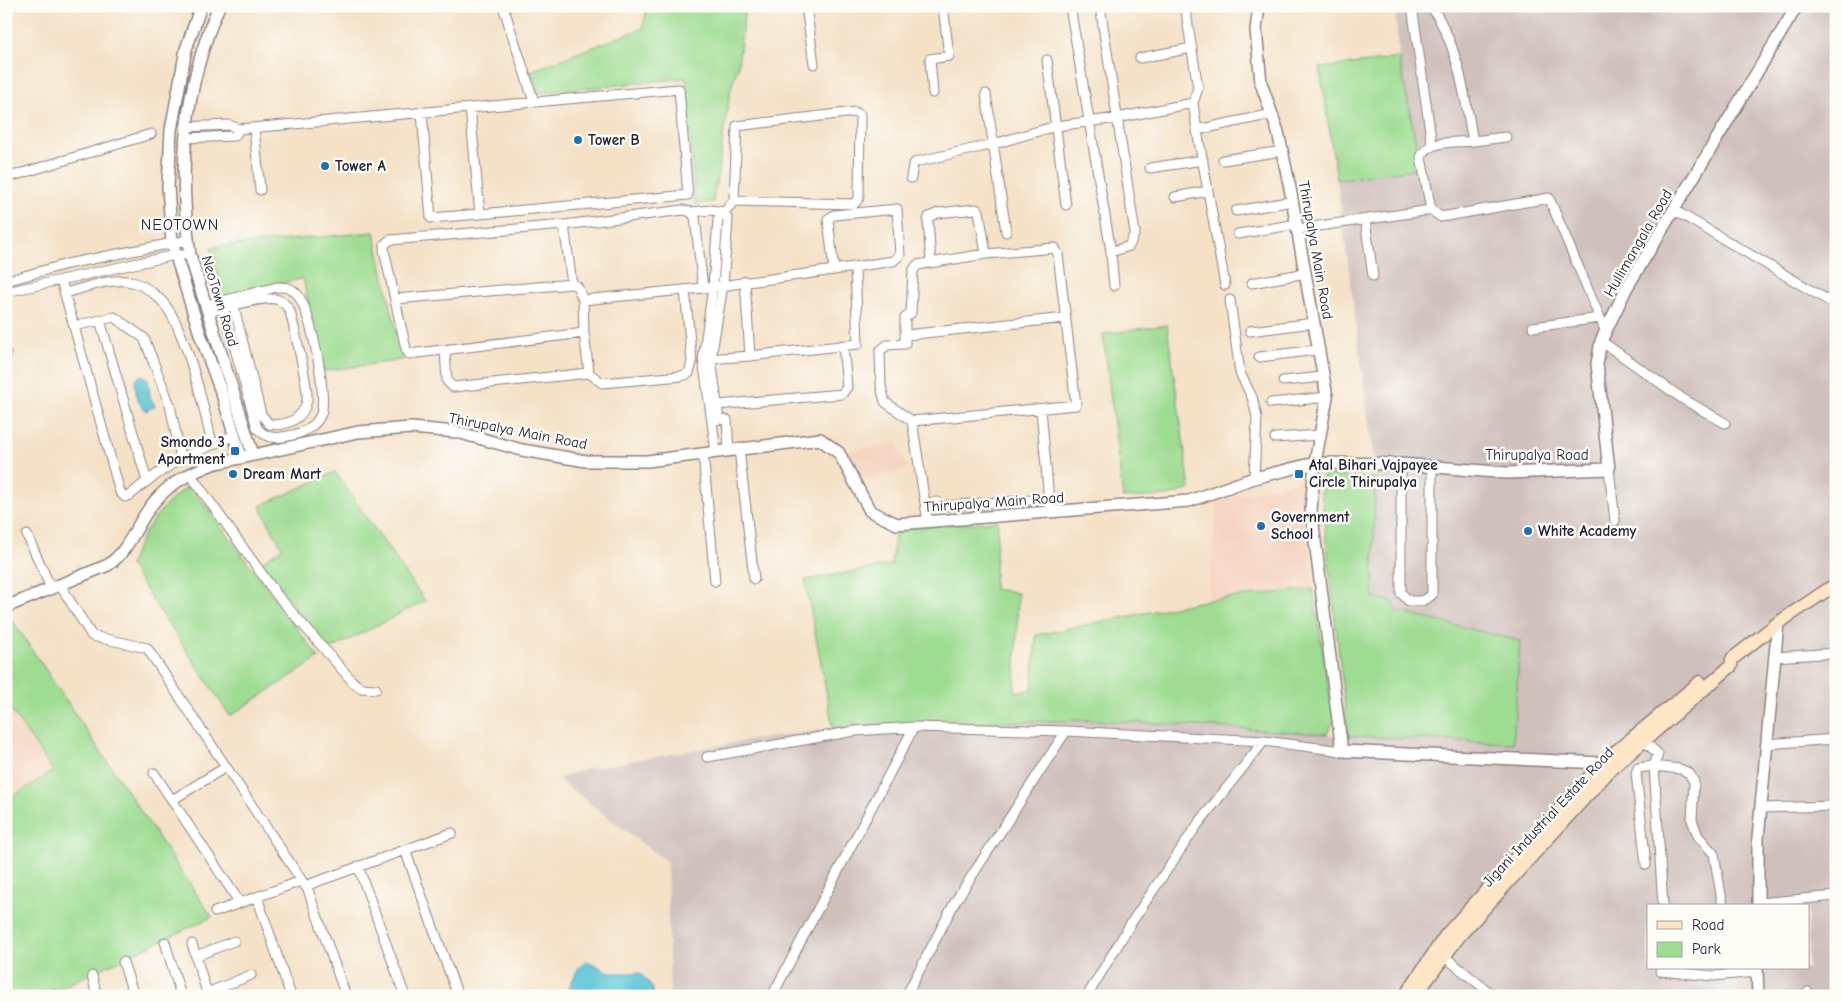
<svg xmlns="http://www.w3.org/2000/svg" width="1842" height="1002" font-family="'Comic Neue',sans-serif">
	<rect width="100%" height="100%" fill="#fdfcf7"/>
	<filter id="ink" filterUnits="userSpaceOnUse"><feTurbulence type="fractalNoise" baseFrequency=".02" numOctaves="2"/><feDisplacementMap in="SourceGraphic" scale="10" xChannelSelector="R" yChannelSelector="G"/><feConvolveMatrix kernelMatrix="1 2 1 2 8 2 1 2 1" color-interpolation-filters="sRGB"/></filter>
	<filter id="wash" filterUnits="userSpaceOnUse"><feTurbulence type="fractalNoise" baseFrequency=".0096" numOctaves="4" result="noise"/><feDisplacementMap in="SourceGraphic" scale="20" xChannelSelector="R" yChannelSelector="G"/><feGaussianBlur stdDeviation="1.12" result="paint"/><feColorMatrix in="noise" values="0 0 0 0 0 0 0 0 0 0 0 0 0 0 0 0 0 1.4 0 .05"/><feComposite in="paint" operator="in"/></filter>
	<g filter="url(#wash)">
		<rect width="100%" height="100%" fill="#f4e1c6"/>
		<path fill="#f4d3c0" d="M 898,443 L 907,469 L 861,480 L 844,452 Z
			M 1303,480 L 1313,589 L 1208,600 L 1217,501 Z
			M 6,703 L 53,771 L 6,801 Z"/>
		<path fill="#d0c0bc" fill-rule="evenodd" d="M 1395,6 L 1836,6 L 1836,996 L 670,996 L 667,862 L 558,779 L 581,770 L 744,741 L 859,725 L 1097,720 L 1398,739 L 1372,597 L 1375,469 L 1337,180 L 1420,168 L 1399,58 ZM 1648,906 L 1808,906 L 1808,968 L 1648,968 Z"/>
		<path fill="#9ddc91" stroke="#607f66" d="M 647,6 L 745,6 L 738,67 L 731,88 L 713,202 L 695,204 L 686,78 L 538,93 L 531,71 L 643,28 Z
			M 1399,58 L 1421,168 L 1337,180 L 1320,68 Z
			M 374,232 L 403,360 L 323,371 L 303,278 L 224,299 L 211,247 Z
			M 1167,325 L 1190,489 L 1168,496 L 1123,498 L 1103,334 Z
			M 335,472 L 425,601 L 327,651 L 262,562 L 282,548 L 260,506 Z
			M 1324,475 L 1375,478 L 1373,597 L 1394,602 L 1395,611 L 1520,641 L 1513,743 L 1348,736 L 1321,492 Z
			M 190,485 L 319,658 L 230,716 L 130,566 C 141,532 160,506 190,485 Z
			M 998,521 L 994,589 L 1018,593 L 1015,692 L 1032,690 L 1036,635 L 1208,600 L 1313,589 L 1334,721 L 1327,734 L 1097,720 L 859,725 L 833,728 L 805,580 L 891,565 L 896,529 Z
			M 10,617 L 212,917 L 43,996 L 6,996 L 6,801 L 53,771 L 6,703 L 6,618 Z"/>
		<path fill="#5cc6d7" stroke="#3f7489" d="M 141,375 L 148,379 L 150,397 L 155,406 L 146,411 C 137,403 135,391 135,380 Z
			M 587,961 L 612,973 L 640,973 L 652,987 L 654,996 L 565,996 L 579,967 Z"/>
	</g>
	<g filter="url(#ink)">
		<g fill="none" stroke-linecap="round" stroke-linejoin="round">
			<defs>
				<path id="minor" d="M 503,6 L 534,102
					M 806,6 L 814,64
					M 1070,6 L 1111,252 L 1114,286
					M 1100,6 L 1135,233 L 1129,246 L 1111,252
					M 1185,6 L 1198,88 L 1193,103 L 1197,130 L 1272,114
					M 1412,6 L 1432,145
					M 1140,58 L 1192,48
					M 1047,60 L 1066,205
					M 933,93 L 930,59 L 949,56 L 943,6
					M 986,94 L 1006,232
					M 422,113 L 431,218 L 480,214
					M 254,128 L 260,190
					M 239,129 L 679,89 L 688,195 L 480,214 L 470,108
					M 1197,130 L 1225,285
					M 185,138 L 235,136 L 239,129 L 229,125 L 185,127
					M 1473,141 L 1506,137
					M 1223,160 L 1282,151
					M 1150,168 L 1203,160
					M 6,178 L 151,134
					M 911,178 L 913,165 L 916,162 L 994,144 L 1056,126 L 1117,118 L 1193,103
					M 1175,197 L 1208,191
					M 897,209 L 900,255 L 893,261 L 834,270 L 828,219 L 834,215 Z
					M 1431,210 L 1421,157 C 1428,139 1457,143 1473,141 C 1464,94 1459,46 1431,6
					M 1674,210 L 1836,305
					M 1236,211 L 1293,201
					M 691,212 L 711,210 L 724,212
					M 1365,220 L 1373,276
					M 564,225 L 572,284
					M 1298,229 L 1431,210 L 1441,217 L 1549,198 L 1606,332
					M 1238,234 L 1297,224
					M 1055,248 L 1058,254 L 1076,405 L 912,421 L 885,402 L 881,386 L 880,351 L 887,345 L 905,344 L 905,318 L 911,313 L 913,271 L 917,265 L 986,254 Z
					M 931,262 L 928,221 L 929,217 L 938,213 L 976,209 L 979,211 L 986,254
					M 61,280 L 120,492 L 125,497 L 130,495 L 147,481
					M 6,281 L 67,264 L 188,240
					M 745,281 L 750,356 L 858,344 L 855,268
					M 1252,283 L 1306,273
					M 6,292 L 175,255 L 190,255
					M 65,293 C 85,288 111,277 132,282 C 145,285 161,298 168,309 C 188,340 204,407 212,444
					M 395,299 L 572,284 L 577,286 L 583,300 L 584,333 L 589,373 L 602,383 L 682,376 L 689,373 L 692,362 L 685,290
					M 583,300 L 713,287 L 834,270
					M 1230,300 L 1240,373 L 1252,397 L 1257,417 L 1254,478
					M 206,305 L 277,287 C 284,287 290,287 295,292 C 310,304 328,395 321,414 C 316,427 301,434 288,436 C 274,439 266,438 257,428 L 224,309
					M 208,312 C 224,309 265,294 279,300 C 284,302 287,306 290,311 C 294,329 309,386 307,400 C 304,419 286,427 269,424 L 261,414 L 234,307
					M 100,320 L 147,481 L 181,458 L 235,435
					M 74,326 L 114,317 L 144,338 L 170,405 L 181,458
					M 1533,327 L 1600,318
					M 1250,331 L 1313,323
					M 584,333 L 409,354 L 406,349 L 384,250 L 385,244 L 390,240 L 564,225 L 683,210 L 691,212 L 695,217 L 703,288
					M 906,335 L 1065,318
					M 1601,341 L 1683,399 L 1725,423
					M 445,351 L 447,381 L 453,387 L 589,373
					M 6,353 L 6,358
					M 1259,357 L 1317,350
					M 707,359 L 750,356
					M 1283,381 L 1323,377
					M 1271,403 L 1327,397
					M 717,405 L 842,394 L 847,387 L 843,345
					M 1041,409 L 1050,512
					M 719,419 L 711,358 L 723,285 L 728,220 L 724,212
					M 912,421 L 928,522
					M 712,422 L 703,359 L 713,287 L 718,219 L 734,201 L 737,126 L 855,112 L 860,115 L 859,198 L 854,204 L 734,201
					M 1275,438 L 1320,435
					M 739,449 L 754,579
					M 716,452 L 712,422 L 719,419 L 727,420 L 729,450
					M 703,453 L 715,581
					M 1401,464 L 1401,593 L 1409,601 L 1422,601 L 1432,595 L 1432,466
					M 1609,469 L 1615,521
					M 190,474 L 277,595 L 353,682 L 361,688 L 376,689
					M 925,503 L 937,502 L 942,506 L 1049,499
					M 27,535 L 51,588
					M 60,585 L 92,636 L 147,648 L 308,890 L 346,996
					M 1774,657 L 1836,653
					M 1644,741 L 1658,754 L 1654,766 L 1680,769 L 1689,773 L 1694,782 L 1692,820 L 1698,836 L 1714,854 L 1723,906
					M 1766,744 L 1836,739
					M 707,757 L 855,731 L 914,727 L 1066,731 L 1264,741 L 1342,751
					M 154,773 L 240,903
					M 172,800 L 226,767
					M 1761,808 L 1836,806
					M 405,850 L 458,996
					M 1646,865 L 1636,773 L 1638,768 L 1654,766 L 1663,906
					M 358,866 L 405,996
					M 305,886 L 452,833
					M 257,897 L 291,996
					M 1758,903 L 1836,896
					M 215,912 L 301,881
					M 165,942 L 181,996
					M 192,944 L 208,996
					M 196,956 L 234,941
					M 1445,957 L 1494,996
					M 123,962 L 134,996
					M 1660,971 L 1714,976 L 1757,972
					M 92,976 L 97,996
					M 1808,992 L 1809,996
					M 207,993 L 251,975
					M 54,994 L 54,996
					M 772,996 L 914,727
					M 906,996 L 955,902 L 1066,731
					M 1087,996 L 1133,920 L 1198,824 L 1264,741"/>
				<path id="tertiary" d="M 201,6 L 186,49 L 171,130 L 168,187 L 172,243 L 200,334 L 223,397 L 241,458
					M 219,6 C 183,90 178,165 190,255 L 253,455
					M 1259,6 L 1256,30 L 1261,83 L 1278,132 L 1290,188 L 1327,397 L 1315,463 L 1311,510 L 1342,751 L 1602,763 L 1607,767
					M 6,607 L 108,565 C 130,550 137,522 154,502 C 170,483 190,473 213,464 L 358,432 L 411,428 L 457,432 L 522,450 L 586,461 L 647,461 L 820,439 L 839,453 L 870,511 L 897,524 L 1189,501 L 1254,478 L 1315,463 L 1401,464 L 1507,473 L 1609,469 L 1597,364 L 1601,341 L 1626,289 L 1797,6
					M 1758,906 L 1758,838 L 1778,623
					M 1757,968 L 1758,996"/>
				<path id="secondary" d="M 1405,996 L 1446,935 L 1602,763 L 1700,682
					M 1415,996 L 1460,935 L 1610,770 L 1731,666 L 1732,659 L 1778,623 L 1836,584"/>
			</defs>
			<use href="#minor" stroke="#8b8280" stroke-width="11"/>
			<use href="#tertiary" stroke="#8b8280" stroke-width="14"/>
			<use href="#secondary" stroke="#8b8280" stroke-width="15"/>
			<use href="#minor" stroke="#fff" stroke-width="9"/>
			<use href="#tertiary" stroke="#fff" stroke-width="11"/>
			<use href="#secondary" stroke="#fde5c5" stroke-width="12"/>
		</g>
	</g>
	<g fill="#1f6fb2" stroke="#fdfcf7" stroke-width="2">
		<circle cx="578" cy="140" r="5"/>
		<circle cx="325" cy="166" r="5"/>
		<rect x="230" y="446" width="10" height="10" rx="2.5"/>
		<circle cx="233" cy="474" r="5"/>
		<rect x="1294" y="469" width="10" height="10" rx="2.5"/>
		<circle cx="1261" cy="526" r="5"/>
		<circle cx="1528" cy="531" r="5"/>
	</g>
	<g text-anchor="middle" stroke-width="5" stroke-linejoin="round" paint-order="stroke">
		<g font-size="15" font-weight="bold" fill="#22223b" stroke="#fdfcf7" text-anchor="start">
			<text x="588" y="145">Tower B</text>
			<text x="335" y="171">Tower A</text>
			<text x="225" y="447" text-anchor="end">Smondo 3<tspan x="225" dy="17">Apartment</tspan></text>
			<text x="1309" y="470">Atal Bihari Vajpayee<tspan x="1309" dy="17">Circle Thirupalya</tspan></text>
			<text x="243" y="479">Dream Mart</text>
			<text x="1271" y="522">Government<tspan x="1271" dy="17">School</tspan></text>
			<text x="1538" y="536">White Academy</text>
		</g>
		<g font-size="15" fill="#22223b" stroke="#fdfcf7">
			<text transform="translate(1638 243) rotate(-60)" y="5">Hullimangala Road</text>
			<text transform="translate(1316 250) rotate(80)" y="5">Thirupalya Main Road</text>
			<text transform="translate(220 301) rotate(73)" y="5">NeoTown Road</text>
			<text transform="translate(518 431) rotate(11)" y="5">Thirupalya Main Road</text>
			<text x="1537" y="460">Thirupalya Road</text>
			<text transform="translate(994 502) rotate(-4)" y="5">Thirupalya Main Road</text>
			<text transform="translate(1548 817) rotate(-47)" y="5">Jigani Industrial Estate Road</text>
		</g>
		<g font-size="16" letter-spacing="1" fill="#22223b" stroke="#fdfcf7">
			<text x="180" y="230">NEOTOWN</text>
		</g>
	</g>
	<rect width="1842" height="1002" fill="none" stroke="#fdfcf7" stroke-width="25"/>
	<rect x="1647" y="904" width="162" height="65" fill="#fdfcf7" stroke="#a5a5ac"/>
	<rect x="1657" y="921" width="25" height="8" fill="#fde5c5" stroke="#a5a5ac"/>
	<text x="1692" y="930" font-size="15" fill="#22223b">Road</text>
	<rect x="1657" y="942" width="25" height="15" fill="#9ddc91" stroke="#a5a5ac"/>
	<text x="1692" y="954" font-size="15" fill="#22223b">Park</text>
</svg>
